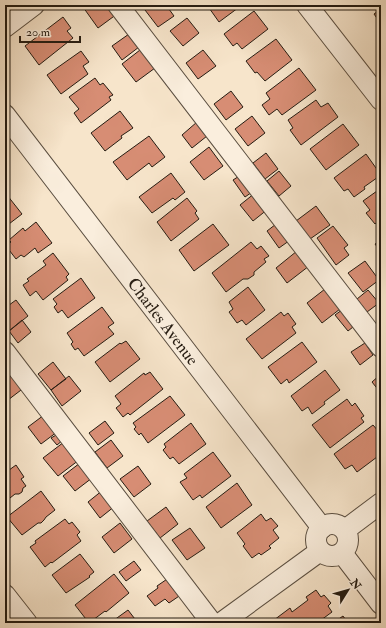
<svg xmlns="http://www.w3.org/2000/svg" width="386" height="628" font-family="'IM FELL Double Pica',serif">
	<rect width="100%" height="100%" fill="#f7e5cb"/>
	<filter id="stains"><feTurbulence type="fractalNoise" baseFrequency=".005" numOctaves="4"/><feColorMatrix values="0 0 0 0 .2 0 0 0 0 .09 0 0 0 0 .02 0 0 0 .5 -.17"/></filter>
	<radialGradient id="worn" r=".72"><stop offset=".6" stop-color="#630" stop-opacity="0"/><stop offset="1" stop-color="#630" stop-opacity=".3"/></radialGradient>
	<path fill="#d78d74" stroke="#251c12" d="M 86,5 L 110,5 L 117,14 L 98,28 L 83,7 Z
		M 152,5 L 166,5 L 174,16 L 158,27 L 145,10 Z
		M 207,5 L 242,5 L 219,22 Z
		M 381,9 L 381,24 L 374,14 Z
		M 254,11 L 268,29 L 242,49 L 237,43 L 233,46 L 224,34 Z
		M 63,17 L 71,28 L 67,31 L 73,38 L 39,65 L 25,46 Z
		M 187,18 L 199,33 L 183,46 L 170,31 Z
		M 129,34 L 139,47 L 122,60 L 112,46 Z
		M 276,39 L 292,60 L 265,81 L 257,72 L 255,73 L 246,61 Z
		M 140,50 L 155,68 L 136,82 L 122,64 Z
		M 203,50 L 216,66 L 198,79 L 186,63 Z
		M 81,51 L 89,62 L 83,66 L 88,74 L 61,94 L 47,75 Z
		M 299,68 L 316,90 L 282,115 L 277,109 L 269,115 L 262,105 L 270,99 L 266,93 Z
		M 95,78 L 100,85 L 103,83 L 113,95 L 109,97 L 111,100 L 81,123 L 74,113 L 79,109 L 69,97 Z
		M 231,91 L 243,107 L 226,120 L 214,104 Z
		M 316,100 L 321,107 L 328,103 L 338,117 L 301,145 L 290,130 L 293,128 L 288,120 Z
		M 120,111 L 133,128 L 121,136 L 122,138 L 105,151 L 91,133 Z
		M 252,116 L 265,133 L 248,146 L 235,129 Z
		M 197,122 L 207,136 L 192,148 L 182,135 Z
		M 343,124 L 359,145 L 326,170 L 310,149 Z
		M 149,136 L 165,157 L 152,167 L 149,163 L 127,180 L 113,162 Z
		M 209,147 L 223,166 L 204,180 L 190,162 Z
		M 266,153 L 278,169 L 265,179 L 253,163 Z
		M 366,154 L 381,175 L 364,187 L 365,189 L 354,197 L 348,189 L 344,191 L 334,178 Z
		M 279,171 L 291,186 L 279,196 L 267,181 Z
		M 171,173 L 185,192 L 175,200 L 173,198 L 152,213 L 139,197 Z
		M 244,173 L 255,190 L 245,197 L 233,180 Z
		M 377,191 L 379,194 L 381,192 L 381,219 L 375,224 L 366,213 L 370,210 L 363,201 Z
		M 255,193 L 268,209 L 253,221 L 240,205 Z
		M 7,195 L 22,214 L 5,227 L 5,197 Z
		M 187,198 L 197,211 L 195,213 L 199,219 L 171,241 L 157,222 Z
		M 316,206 L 330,225 L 310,239 L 296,221 Z
		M 280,221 L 293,238 L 279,248 L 267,231 Z
		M 36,222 L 52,243 L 38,253 L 35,248 L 24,257 L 21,255 L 16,259 L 6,246 L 11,242 L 9,240 L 23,228 L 25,231 Z
		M 213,224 L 229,245 L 194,271 L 179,250 Z
		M 333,226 L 348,245 L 344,248 L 349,255 L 336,265 L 317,238 Z
		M 381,235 L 381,252 L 375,244 L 380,241 L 377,238 Z
		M 251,242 L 257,249 L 261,246 L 269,256 L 264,259 L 266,262 L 254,272 L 254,275 L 248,279 L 243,279 L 226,292 L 212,273 Z
		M 297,251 L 309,266 L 287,283 L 276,268 Z
		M 53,253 L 69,274 L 66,277 L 68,280 L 43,300 L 36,291 L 30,296 L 23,285 L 29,281 L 27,279 L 46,265 L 43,261 Z
		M 365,261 L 379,280 L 363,292 L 348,273 Z
		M 81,278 L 95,298 L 68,318 L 62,310 L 58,313 L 54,307 L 57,304 L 53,299 Z
		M 248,287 L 265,310 L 246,325 L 242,320 L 237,323 L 229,312 L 233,309 L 229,302 Z
		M 325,289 L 340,309 L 322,323 L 307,303 Z
		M 368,290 L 379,303 L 367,312 L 357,299 Z
		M 16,300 L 28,316 L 9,331 L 5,325 L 5,308 Z
		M 102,307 L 114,323 L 108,327 L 114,334 L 84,356 L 78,348 L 75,350 L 71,344 L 73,342 L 67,333 Z
		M 346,307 L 358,323 L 348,331 L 335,315 Z
		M 281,312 L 284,316 L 288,313 L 296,324 L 292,327 L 296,333 L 262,359 L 246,339 Z
		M 22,320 L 31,332 L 18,343 L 9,331 Z
		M 126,341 L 140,359 L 110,382 L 95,362 L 120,343 L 121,344 Z
		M 302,342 L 317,362 L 289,383 L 287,379 L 281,384 L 268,367 Z
		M 365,343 L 373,355 L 360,365 L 351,352 Z
		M 5,359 L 12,373 L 5,376 Z
		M 53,362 L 66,379 L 51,390 L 38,374 Z
		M 325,370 L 340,390 L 324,402 L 325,404 L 312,414 L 308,407 L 302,411 L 291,396 Z
		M 150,372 L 163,389 L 130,415 L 128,413 L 123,417 L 116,408 L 121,404 L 115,396 L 144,373 L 145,375 Z
		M 14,373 L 25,387 L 8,400 L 5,396 L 5,381 Z
		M 381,374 L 381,391 L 380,392 L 372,382 Z
		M 69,376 L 81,391 L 62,406 L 51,390 Z
		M 170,396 L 185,415 L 148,443 L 141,433 L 139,435 L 134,429 L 136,427 L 133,423 Z
		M 347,399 L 352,406 L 355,403 L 364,416 L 361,418 L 364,422 L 330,448 L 312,425 Z
		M 44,415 L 57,432 L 41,444 L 28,427 Z
		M 105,421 L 114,433 L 98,445 L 89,433 Z
		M 191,423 L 206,444 L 179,464 L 173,457 L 170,459 L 163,450 L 166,447 L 164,444 Z
		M 373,425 L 379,432 L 381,431 L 381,454 L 357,472 L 352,465 L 345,469 L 334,454 Z
		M 58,434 L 63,440 L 57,445 L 51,438 Z
		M 111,440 L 123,456 L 107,468 L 95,452 Z
		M 64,442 L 79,460 L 58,476 L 43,458 Z
		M 213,452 L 231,476 L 202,498 L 200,495 L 193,500 L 180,482 L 187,478 L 184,474 Z
		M 80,463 L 92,478 L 75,491 L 63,476 Z
		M 16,465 L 24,477 L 21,479 L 26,486 L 23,488 L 22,492 L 19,494 L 15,494 L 5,502 L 5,473 Z
		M 138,466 L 151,484 L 134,497 L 120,479 Z
		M 237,483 L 252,505 L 221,528 L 206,507 Z
		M 103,490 L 115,506 L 100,518 L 88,502 Z
		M 41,491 L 55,510 L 46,517 L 44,520 L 41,523 L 38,523 L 22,535 L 7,517 Z
		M 166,507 L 178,524 L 160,538 L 147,521 Z
		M 261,514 L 266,521 L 271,518 L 278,526 L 273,530 L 279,538 L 269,546 L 271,548 L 261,555 L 259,553 L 252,558 L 243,546 L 245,544 L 237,533 Z
		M 65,519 L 69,524 L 72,522 L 80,532 L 77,535 L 81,541 L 52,563 L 51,562 L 45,567 L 30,547 L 36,543 L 35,541 Z
		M 120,523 L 132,539 L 114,553 L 102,537 Z
		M 190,528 L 205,548 L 187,560 L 172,540 Z
		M 80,554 L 94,572 L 89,576 L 90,577 L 66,593 L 52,575 Z
		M 134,561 L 141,570 L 126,581 L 119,572 Z
		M 114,574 L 129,593 L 106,612 L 105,611 L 89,623 L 75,605 Z
		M 173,575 L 185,592 L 169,603 L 165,599 L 155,606 L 147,596 L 158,588 L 157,586 Z
		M 316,590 L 321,597 L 324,595 L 331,603 L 328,606 L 332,612 L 317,623 L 276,623 L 274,620 L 290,608 L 292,612 L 308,600 L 306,597 Z
		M 128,610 L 138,623 L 110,623 Z
		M 343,616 L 348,623 L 333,623 Z"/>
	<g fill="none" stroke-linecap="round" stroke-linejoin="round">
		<defs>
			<g id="minor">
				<path d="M 118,5 L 381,347"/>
				<path d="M 307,5 L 381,100"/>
				<path d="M 5,27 L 34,5"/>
				<path id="s1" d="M 5,115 L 322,528"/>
				<path d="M 5,352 L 212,623"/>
				<circle cx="332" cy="540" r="16"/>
				<path d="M 345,530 L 381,503"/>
				<path d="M 342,553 L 381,604"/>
				<path d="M 5,595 L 27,623"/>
				<path d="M 221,623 L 320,551"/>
			</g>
		</defs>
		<use href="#minor" stroke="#5a4e40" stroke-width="22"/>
		<use href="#minor" stroke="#faeedd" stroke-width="20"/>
	</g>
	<g text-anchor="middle" stroke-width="3.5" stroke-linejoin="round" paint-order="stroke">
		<g font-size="17" fill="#251c12" stroke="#faeedd">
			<text dy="6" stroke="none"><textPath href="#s1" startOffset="260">Charles Avenue</textPath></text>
		</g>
	</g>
	<rect width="386" height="628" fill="none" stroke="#f7e5cb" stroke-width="20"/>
	<rect x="6" y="6" width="374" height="616" fill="none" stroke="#251c12" stroke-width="2"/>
	<rect x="10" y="10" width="366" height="608" fill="none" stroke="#251c12"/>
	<g transform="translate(348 590) rotate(53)" stroke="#faeedd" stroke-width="3" paint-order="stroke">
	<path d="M0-3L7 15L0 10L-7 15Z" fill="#251c12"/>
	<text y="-6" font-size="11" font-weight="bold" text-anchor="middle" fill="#251c12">N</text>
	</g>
	<path d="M20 36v6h60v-6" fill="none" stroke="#251c12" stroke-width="2"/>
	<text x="26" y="36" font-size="12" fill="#251c12" stroke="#faeedd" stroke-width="3" paint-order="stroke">20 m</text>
	<rect width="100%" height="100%" filter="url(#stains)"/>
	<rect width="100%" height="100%" fill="url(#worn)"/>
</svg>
